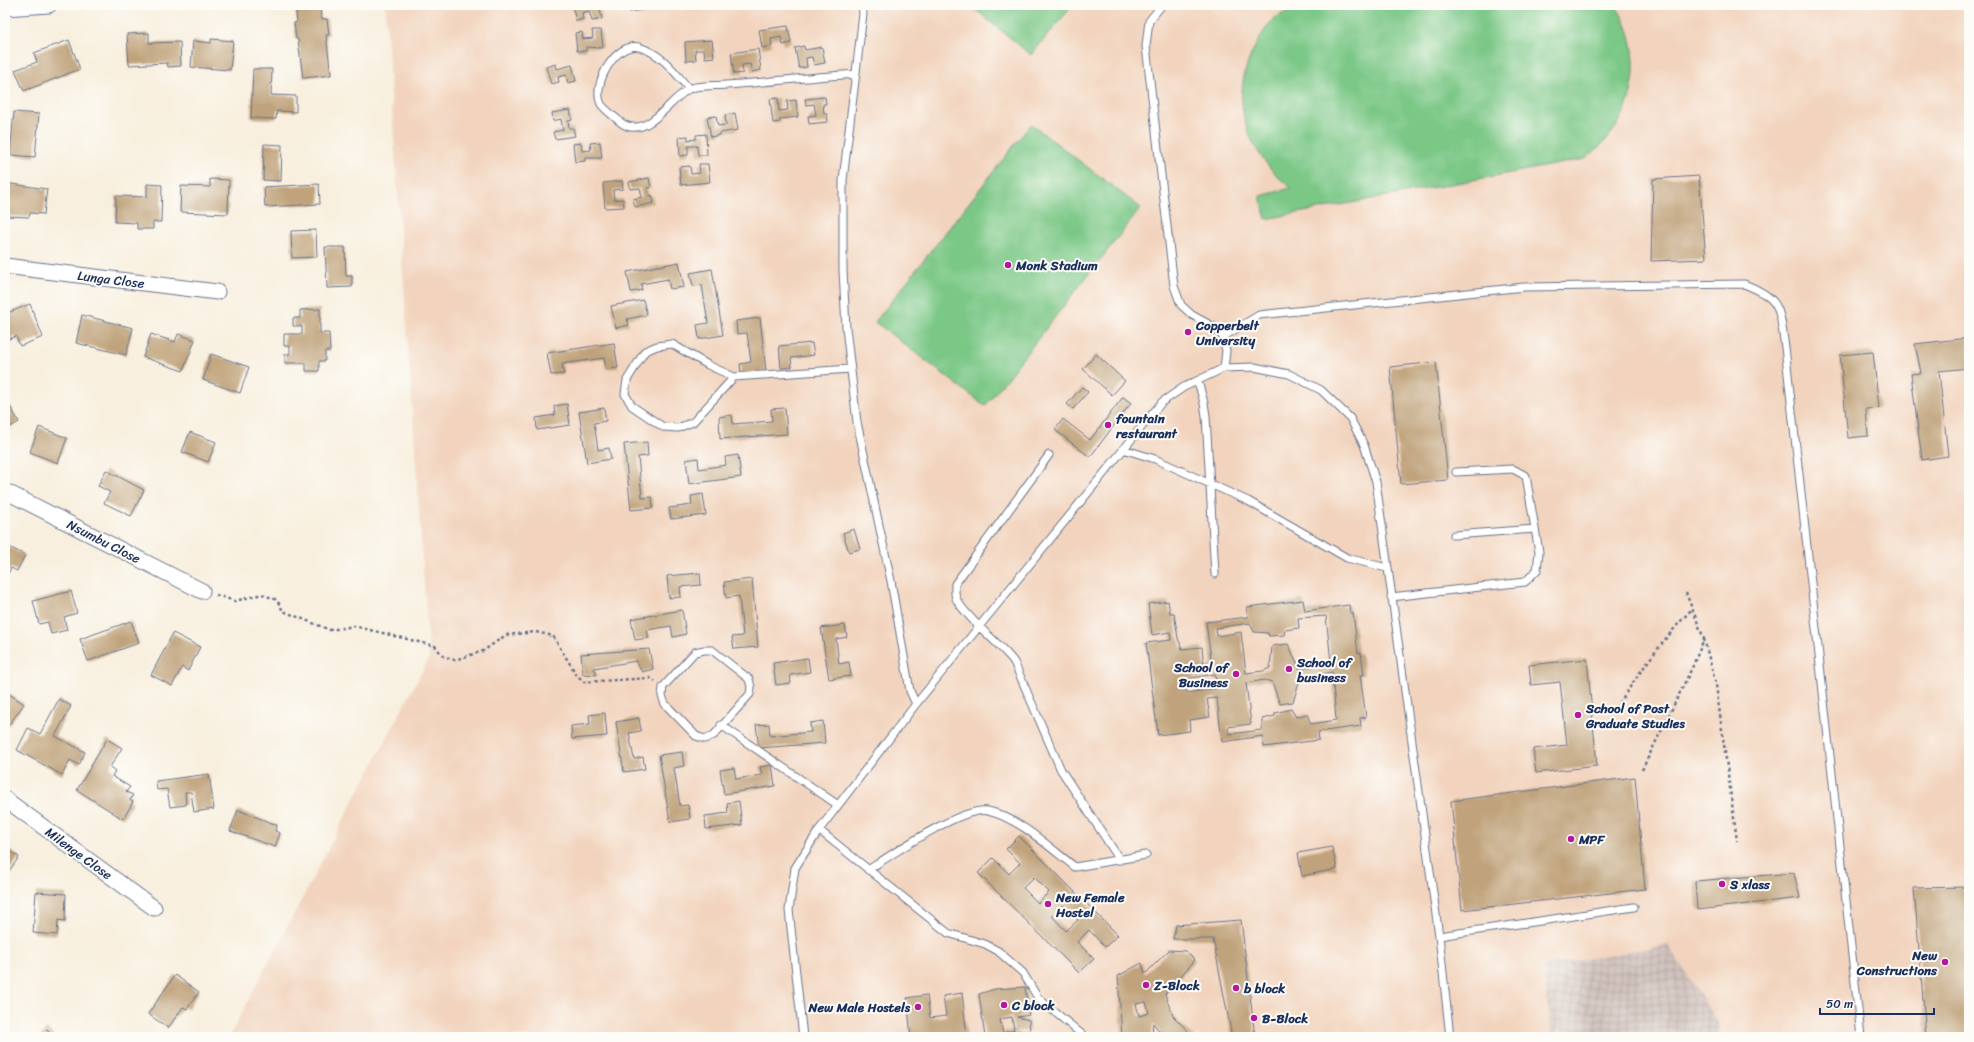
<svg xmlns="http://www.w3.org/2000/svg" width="1974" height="1042" font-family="Sriracha,sans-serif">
	<defs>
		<pattern id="industrial-grid" width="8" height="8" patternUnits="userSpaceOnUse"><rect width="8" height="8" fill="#cfc0ba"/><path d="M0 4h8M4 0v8" fill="none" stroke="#b1a5a2"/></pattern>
	</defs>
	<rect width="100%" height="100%" fill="#fdfcf7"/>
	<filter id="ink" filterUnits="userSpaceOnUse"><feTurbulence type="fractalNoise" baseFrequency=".025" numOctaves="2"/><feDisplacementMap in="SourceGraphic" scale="8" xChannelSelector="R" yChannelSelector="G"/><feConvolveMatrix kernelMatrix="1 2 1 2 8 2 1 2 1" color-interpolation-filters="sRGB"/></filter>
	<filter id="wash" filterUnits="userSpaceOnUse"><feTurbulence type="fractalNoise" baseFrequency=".012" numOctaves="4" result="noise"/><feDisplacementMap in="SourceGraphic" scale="16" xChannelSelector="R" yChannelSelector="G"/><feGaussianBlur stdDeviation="0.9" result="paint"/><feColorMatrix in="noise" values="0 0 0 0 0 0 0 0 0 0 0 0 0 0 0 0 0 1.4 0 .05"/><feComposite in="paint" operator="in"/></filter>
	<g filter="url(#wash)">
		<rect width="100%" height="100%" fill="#f8efde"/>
		<path fill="#f2d4be" d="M 385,5 L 1969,5 L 1969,1037 L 229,1037 L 429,658 Z"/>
		<path fill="url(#industrial-grid)" d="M 1668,945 L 1719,1024 L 1720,1037 L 1552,1037 L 1543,966 Z"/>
		<path fill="#7ac786" stroke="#4a7b72" d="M 970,5 L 1073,5 L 1031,55 Z
			M 1327,5 L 1615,5 C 1640,38 1640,89 1618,124 C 1609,138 1598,149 1585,159 L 1266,219 L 1260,196 L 1291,188 C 1245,151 1226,97 1257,43 C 1262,34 1270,20 1280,15 C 1288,10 1317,7 1327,5 Z
			M 1031,124 L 1141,208 L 985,406 L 875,322 Z"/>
		<g id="blocks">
			<path fill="#c0a37c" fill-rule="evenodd" d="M 295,5 L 320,5 L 321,19 L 327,19 L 329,35 L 326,35 L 331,75 L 303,78 L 298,39 L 296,39 L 294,23 L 297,22 Z
				M 572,5 L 599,5 L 602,19 L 592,21 L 589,11 L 582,13 L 583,19 L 576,21 Z
				M 628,5 L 647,5 L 648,9 L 630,12 Z
				M 657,5 L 678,5 L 678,6 L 657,8 Z
				M 788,26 L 791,43 L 783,45 L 781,37 L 771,39 L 772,46 L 762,48 L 759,30 Z
				M 592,30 L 601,30 L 603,48 L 586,47 L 586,51 L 577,51 L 575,33 L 582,32 L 583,39 L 593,38 Z
				M 149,33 L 149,43 L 180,42 L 181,66 L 168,67 L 167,63 L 129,65 L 127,34 Z
				M 211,39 L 233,41 L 230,70 L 191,67 L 193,41 L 211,43 Z
				M 69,40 L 80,69 L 24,91 L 15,70 L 37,62 L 34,53 Z
				M 712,40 L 714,57 L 705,58 L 704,50 L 695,50 L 696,60 L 686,61 L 685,42 Z
				M 804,46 L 805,50 L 822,47 L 825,63 L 814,65 L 812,57 L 806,58 L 807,67 L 799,68 L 795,48 Z
				M 758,49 L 761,70 L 752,72 L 750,64 L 742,65 L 743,73 L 734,74 L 731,53 Z
				M 556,64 L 557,69 L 572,65 L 576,81 L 568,83 L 566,75 L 558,77 L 559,82 L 551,84 L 546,67 Z
				M 253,69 L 272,69 L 271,95 L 296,96 L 296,112 L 277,111 L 276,119 L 251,118 Z
				M 825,97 L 826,104 L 823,104 L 824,114 L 827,114 L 828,122 L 809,124 L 808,116 L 816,115 L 814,104 L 806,105 L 805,99 Z
				M 778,98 L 779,111 L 788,110 L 787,101 L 796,100 L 798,117 L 780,119 L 780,122 L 773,123 L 770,99 Z
				M 570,110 L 572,120 L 568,121 L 569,128 L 573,128 L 575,136 L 555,139 L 553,132 L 563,130 L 561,119 L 553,121 L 552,113 Z
				M 14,112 L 39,114 L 35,157 L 10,155 Z
				M 735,113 L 738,130 L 720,133 L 720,135 L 711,137 L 707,117 L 716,116 L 718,126 L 726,125 L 725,115 Z
				M 706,134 L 707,155 L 698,155 L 697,146 L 688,146 L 688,155 L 680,156 L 679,137 L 688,136 L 688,140 L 696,139 L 696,135 Z
				M 600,142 L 602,158 L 585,158 L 585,161 L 575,162 L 573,144 L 581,143 L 582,151 L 591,150 L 590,143 Z
				M 264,144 L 282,145 L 281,181 L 263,180 Z
				M 699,164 L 708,164 L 710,182 L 681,185 L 679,167 L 690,166 L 691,174 L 700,173 Z
				M 1699,176 L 1706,259 L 1651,261 L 1653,179 Z
				M 649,178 L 651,188 L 647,188 L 649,196 L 652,195 L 654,203 L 635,207 L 633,199 L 642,197 L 640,188 L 630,189 L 629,182 Z
				M 210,179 L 229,180 L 228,214 L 180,212 L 181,186 L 210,187 Z
				M 622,181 L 623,189 L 613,190 L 614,200 L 623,199 L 624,207 L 605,208 L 603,183 Z
				M 5,183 L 47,189 L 44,214 L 30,213 L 29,217 L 5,216 Z
				M 147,184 L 162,185 L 161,222 L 153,222 L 153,229 L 137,229 L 137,223 L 115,222 L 116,196 L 147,197 Z
				M 319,184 L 320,204 L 265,207 L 264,187 Z
				M 316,230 L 317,257 L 292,258 L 291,231 Z
				M 325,247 L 345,247 L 346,276 L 352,276 L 352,287 L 327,288 Z
				M 679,262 L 684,287 L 670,289 L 668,279 L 641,284 L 642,290 L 631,292 L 627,272 Z
				M 712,269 L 723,335 L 699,339 L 697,325 L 708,323 L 702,285 L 693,286 L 690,273 Z
				M 643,300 L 647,315 L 627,319 L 629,325 L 616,328 L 611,306 Z
				M 30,304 L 43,337 L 20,346 L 16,336 L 5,341 L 5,314 Z
				M 320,309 L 320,333 L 329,333 L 330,351 L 325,351 L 325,361 L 319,361 L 319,371 L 306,371 L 306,363 L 285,363 L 285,354 L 290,354 L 290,346 L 284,346 L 284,334 L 302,334 L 302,326 L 293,326 L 293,318 L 300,318 L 300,310 Z
				M 82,315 L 133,328 L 126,355 L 76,343 Z
				M 760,318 L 766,371 L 741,374 L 740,364 L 751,362 L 747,333 L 737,334 L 736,321 Z
				M 151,334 L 175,342 L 178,334 L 195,340 L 183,371 L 143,357 Z
				M 1969,338 L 1969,368 L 1939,371 L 1948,456 L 1922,460 L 1911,374 L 1921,373 L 1915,344 Z
				M 614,343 L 618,368 L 606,369 L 604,358 L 562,364 L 564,374 L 551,375 L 547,353 Z
				M 812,343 L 814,355 L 791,358 L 792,367 L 781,368 L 779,346 Z
				M 1873,352 L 1879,408 L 1866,409 L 1868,436 L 1848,438 L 1840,355 Z
				M 211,354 L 249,367 L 240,393 L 203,380 Z
				M 1096,354 L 1125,381 L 1112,395 L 1083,369 Z
				M 1436,362 L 1448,480 L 1401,484 L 1390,367 Z
				M 1082,387 L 1088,392 L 1073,409 L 1067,404 Z
				M 1123,397 L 1131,403 L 1090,457 L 1055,430 L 1063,419 L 1090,440 Z
				M 7,401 L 19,422 L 5,430 L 5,402 Z
				M 567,404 L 570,425 L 537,430 L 536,418 L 555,415 L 554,406 Z
				M 604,408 L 606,421 L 594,423 L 598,450 L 609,448 L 611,459 L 587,463 L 579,412 Z
				M 785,408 L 787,434 L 720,439 L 719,417 L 732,415 L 733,424 L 772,421 L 771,409 Z
				M 39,427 L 67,438 L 58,463 L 30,452 Z
				M 190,432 L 216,442 L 208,462 L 182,452 Z
				M 647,442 L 648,456 L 638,457 L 642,498 L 652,497 L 653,508 L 631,510 L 624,444 Z
				M 738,455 L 741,477 L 689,484 L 686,460 L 698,458 L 699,469 L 726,465 L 725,457 Z
				M 106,470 L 144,490 L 131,516 L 104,503 L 110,492 L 98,486 Z
				M 703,494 L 706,515 L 671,519 L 669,508 L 692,505 L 691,496 Z
				M 854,529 L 860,549 L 849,552 L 843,533 Z
				M 5,545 L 25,555 L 17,571 L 11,568 L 5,579 Z
				M 700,573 L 701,585 L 680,587 L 681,597 L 669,598 L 667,576 Z
				M 752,579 L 758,647 L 734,649 L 732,637 L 743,636 L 739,596 L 726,598 L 724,582 Z
				M 71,591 L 77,613 L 64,617 L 67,630 L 51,634 L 48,622 L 39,624 L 33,601 Z
				M 1303,600 L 1305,611 L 1349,605 L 1350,613 L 1353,613 L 1358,653 L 1361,653 L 1364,675 L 1360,675 L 1366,717 L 1360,718 L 1361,726 L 1318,732 L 1319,740 L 1264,747 L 1263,736 L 1222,742 L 1217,698 L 1207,699 L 1210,717 L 1189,720 L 1190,731 L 1158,735 L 1146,643 L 1171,640 L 1170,632 L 1152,635 L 1148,604 L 1168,601 L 1170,613 L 1174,613 L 1178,638 L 1182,649 L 1202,647 L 1204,667 L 1212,666 L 1206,622 L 1248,617 L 1247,607 ZM 1326,616 L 1331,662 L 1300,669 L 1288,644 L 1272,646 L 1270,668 L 1263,671 L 1246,673 L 1241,632 L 1217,636 L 1216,628 L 1250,623 L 1254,632 L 1268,633 L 1269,636 L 1284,635 L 1285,630 L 1299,628 L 1298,618 ZM 1332,672 L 1336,720 L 1311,724 L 1307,714 L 1296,717 L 1291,709 L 1275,713 L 1275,716 L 1262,719 L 1262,730 L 1229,734 L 1228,727 L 1251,724 L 1246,683 L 1265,680 L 1272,682 L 1280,704 L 1293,702 L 1301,677 ZM 1215,674 L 1217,688 L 1187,693 L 1185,679 Z
				M 682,610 L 686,634 L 673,637 L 671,626 L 647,630 L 649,638 L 635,640 L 631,619 Z
				M 131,621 L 139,643 L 88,661 L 80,639 Z
				M 845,625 L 847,637 L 836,639 L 839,664 L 849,662 L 851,676 L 829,679 L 821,628 Z
				M 173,633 L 200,647 L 188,671 L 182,667 L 172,686 L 151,675 Z
				M 649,649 L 653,669 L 642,672 L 636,661 L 594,668 L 597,675 L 583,674 L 581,654 Z
				M 808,658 L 810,672 L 790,675 L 791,683 L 776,685 L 773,663 Z
				M 1587,659 L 1597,766 L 1536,773 L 1533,749 L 1567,745 L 1560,682 L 1531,685 L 1529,665 Z
				M 5,691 L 24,704 L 9,725 L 5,722 Z
				M 59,699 L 71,706 L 55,736 L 85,752 L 79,765 L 70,760 L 62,775 L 17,750 L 28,728 L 40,734 Z
				M 605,713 L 607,736 L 572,739 L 571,726 L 590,724 L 589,715 Z
				M 639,718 L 641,731 L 629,733 L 634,759 L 643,757 L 645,769 L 624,772 L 616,722 Z
				M 823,721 L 825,743 L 759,748 L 756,725 L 769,724 L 770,736 L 811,732 L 810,723 Z
				M 107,739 L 122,748 L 110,767 L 115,771 L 112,776 L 130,787 L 126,792 L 133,795 L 130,800 L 133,802 L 123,819 L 77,790 Z
				M 682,752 L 684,766 L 674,768 L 680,806 L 688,805 L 690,819 L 670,822 L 659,755 Z
				M 772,765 L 775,786 L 724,794 L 720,770 L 734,768 L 736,779 L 762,775 L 760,767 Z
				M 209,774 L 214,809 L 194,812 L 191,792 L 185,792 L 186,805 L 170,807 L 167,789 L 157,790 L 156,781 Z
				M 1635,777 L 1645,889 L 1462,910 L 1451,801 Z
				M 739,801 L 742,825 L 706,829 L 705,816 L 728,813 L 727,803 Z
				M 238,810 L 277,825 L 275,831 L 280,833 L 275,847 L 230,831 Z
				M 1019,836 L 1118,935 L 1105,947 L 1089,930 L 1077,942 L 1094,959 L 1079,973 L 978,873 L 993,858 L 1009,874 L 1020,863 L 1006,849 ZM 1034,877 L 1049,892 L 1038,903 L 1023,888 ZM 1063,905 L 1078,920 L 1066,931 L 1052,916 Z
				M 5,847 L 19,857 L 5,877 Z
				M 1332,847 L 1337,869 L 1302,876 L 1298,853 Z
				M 1794,873 L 1800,898 L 1697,910 L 1695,881 Z
				M 1969,887 L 1969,1037 L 1926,1037 L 1914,888 Z
				M 36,892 L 66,894 L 65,921 L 58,920 L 57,935 L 33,933 Z
				M 1241,920 L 1255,1037 L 1232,1037 L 1213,939 L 1173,939 L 1176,925 Z
				M 1169,950 L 1185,951 L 1195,960 L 1165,994 L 1173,1016 L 1194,1037 L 1164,1037 L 1153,1023 L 1152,1037 L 1122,1037 L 1118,976 L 1142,963 L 1145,974 ZM 1146,1002 L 1149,1013 L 1139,1016 L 1136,1004 Z
				M 175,975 L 199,992 L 187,1009 L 183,1007 L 168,1028 L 148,1014 Z
				M 1025,987 L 1029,1015 L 1017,1017 L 1029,1020 L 1030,1031 L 1016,1031 L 1025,1037 L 985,1037 L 979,994 L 995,989 ZM 1012,1017 L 1014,1030 L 1003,1033 L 1000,1019 Z
				M 962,993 L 967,1037 L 948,1037 L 948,1035 L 911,1037 L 907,998 L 927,995 L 930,1018 L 946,1016 L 943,996 Z
				M 47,1029 L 55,1037 L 39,1037 Z"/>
		</g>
	</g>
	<g filter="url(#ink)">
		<use href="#blocks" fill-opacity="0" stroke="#68728b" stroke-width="1"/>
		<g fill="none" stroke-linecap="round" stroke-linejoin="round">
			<defs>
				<path id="service" d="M 862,5 L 863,14 L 843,180 L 843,270 L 846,328 L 857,422 L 891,581 L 910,691 L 916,704
					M 1162,5 L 1149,21 L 1146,46 L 1174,286 L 1181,305 L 1192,315 L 1214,327 L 1223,337
					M 689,89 C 674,71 662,54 639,47 C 617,41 591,84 601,104 C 605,110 614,116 619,121 C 646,144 671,97 689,89 C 696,85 717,86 725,85 C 769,82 812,77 856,74
					M 1224,368 L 1226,351 L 1223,337 L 1259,315 L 1524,287 L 1744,284 C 1783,299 1779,310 1785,347 L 1861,1037
					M 734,377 L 693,422 L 678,428 L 663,427 L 632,406 L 625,394 L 627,380 L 645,351 L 657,346 L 672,344 L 708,365 L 734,377 L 850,369
					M 1198,381 L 1204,403 L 1206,416 L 1215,574
					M 1123,449 L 1155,459 L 1248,501 L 1347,558 L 1387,568
					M 1049,455 L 955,584 C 955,591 954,596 958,602 C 973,625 998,641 1014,662 L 1061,770 L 1120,860
					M 1454,535 L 1535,529
					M 1391,597 L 1525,582 L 1537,570 L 1539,552 L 1526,476 L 1513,469 L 1456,472
					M 704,650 L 712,650 L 749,679 L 751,687 L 750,694 L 714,735 L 705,739 L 696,736 L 665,704 L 662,696 L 663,687 L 695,652 Z
					M 721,725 L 838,805
					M 819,830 L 948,933 L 985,944 L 998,951 L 1023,973 L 1038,998 L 1085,1037
					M 868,870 C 891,855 962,806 988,811 C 1019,818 1050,848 1075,867 L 1146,855
					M 1439,936 L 1634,907
					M 803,1037 L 789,910 L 795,868 L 819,830 L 916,704 L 1162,402 L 1184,387 L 1224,368 L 1254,367 L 1289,374 L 1321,390 L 1350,418 L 1364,445 L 1376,482 L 1439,936 L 1450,1037"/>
				<path id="minor" d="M 5,8 L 49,5
					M 5,266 L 217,292
					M 5,491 L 202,591
					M 5,799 L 154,908"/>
			</defs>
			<use href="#service" stroke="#68728b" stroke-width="9"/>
			<use href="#minor" stroke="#68728b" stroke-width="17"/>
			<path stroke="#68728b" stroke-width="2.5" stroke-dasharray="3 3" stroke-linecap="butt" d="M 216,595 L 235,601 L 262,594 L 277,600 L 283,611 L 330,630 L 354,626 L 435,646 L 443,656 L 455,660 L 483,651 L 506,635 L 536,632 L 553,636 L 576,674 L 584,682 L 650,678 L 655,681
				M 1704,639 L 1716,685 L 1737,841
				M 1616,708 C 1639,673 1663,639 1692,609
				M 1642,770 L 1692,668 L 1704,639 L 1686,593"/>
			<use href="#service" stroke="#fff" stroke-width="7"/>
			<use href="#minor" stroke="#fff" stroke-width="15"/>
		</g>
	</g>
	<g fill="#b5179e" stroke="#fdfcf7" stroke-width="1.5">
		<circle cx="1008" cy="265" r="4"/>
		<circle cx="1188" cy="332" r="4"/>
		<circle cx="1108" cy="425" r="4"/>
		<circle cx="1289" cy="669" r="4"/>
		<circle cx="1236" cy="674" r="4"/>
		<circle cx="1578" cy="715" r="4"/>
		<circle cx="1571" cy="839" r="4"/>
		<circle cx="1722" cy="884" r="4"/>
		<circle cx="1048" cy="904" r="4"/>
		<circle cx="1945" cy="962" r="4"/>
		<circle cx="1146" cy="985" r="4"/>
		<circle cx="1236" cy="988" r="4"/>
		<circle cx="1004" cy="1005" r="4"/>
		<circle cx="918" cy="1007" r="4"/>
		<circle cx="1254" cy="1018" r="4"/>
	</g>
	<g text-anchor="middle" stroke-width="4" stroke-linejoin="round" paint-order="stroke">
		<g font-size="13" font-weight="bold" fill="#1b2f5e" stroke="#fdfcf7" text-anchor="start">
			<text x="1016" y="270">Monk Stadium</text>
			<text x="1196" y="330">Copperbelt<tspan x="1196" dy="15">University</tspan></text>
			<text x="1116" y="423">fountain<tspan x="1116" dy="15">restaurant</tspan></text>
			<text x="1297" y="667">School of<tspan x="1297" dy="15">business</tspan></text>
			<text x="1228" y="672" text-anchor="end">School of<tspan x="1228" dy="15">Business</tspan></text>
			<text x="1586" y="713">School of Post<tspan x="1586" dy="15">Graduate Studies</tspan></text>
			<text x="1579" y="844">MPF</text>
			<text x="1730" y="889">S xlass</text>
			<text x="1056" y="902">New Female<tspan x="1056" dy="15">Hostel</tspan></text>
			<text x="1937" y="960" text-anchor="end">New<tspan x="1937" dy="15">Constructions</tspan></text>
			<text x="1154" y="990">Z-Block</text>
			<text x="1244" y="993">b block</text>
			<text x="1012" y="1010">C block</text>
			<text x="910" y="1012" text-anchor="end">New Male Hostels</text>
			<text x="1262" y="1023">B-Block</text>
		</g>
		<g font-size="13" fill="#1b2f5e" stroke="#fdfcf7">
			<text transform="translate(111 279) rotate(7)" y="5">Lunga Close</text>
			<text transform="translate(104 541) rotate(27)" y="5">Nsumbu Close</text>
			<text transform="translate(79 853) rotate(36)" y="5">Milenge Close</text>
		</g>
	</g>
	<rect width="1974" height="1042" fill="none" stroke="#fdfcf7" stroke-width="20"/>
	<path d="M1820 1008v6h114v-6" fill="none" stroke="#1b2f5e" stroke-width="2"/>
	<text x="1826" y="1008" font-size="12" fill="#1b2f5e" stroke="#fdfcf7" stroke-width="3" paint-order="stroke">50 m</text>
</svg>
